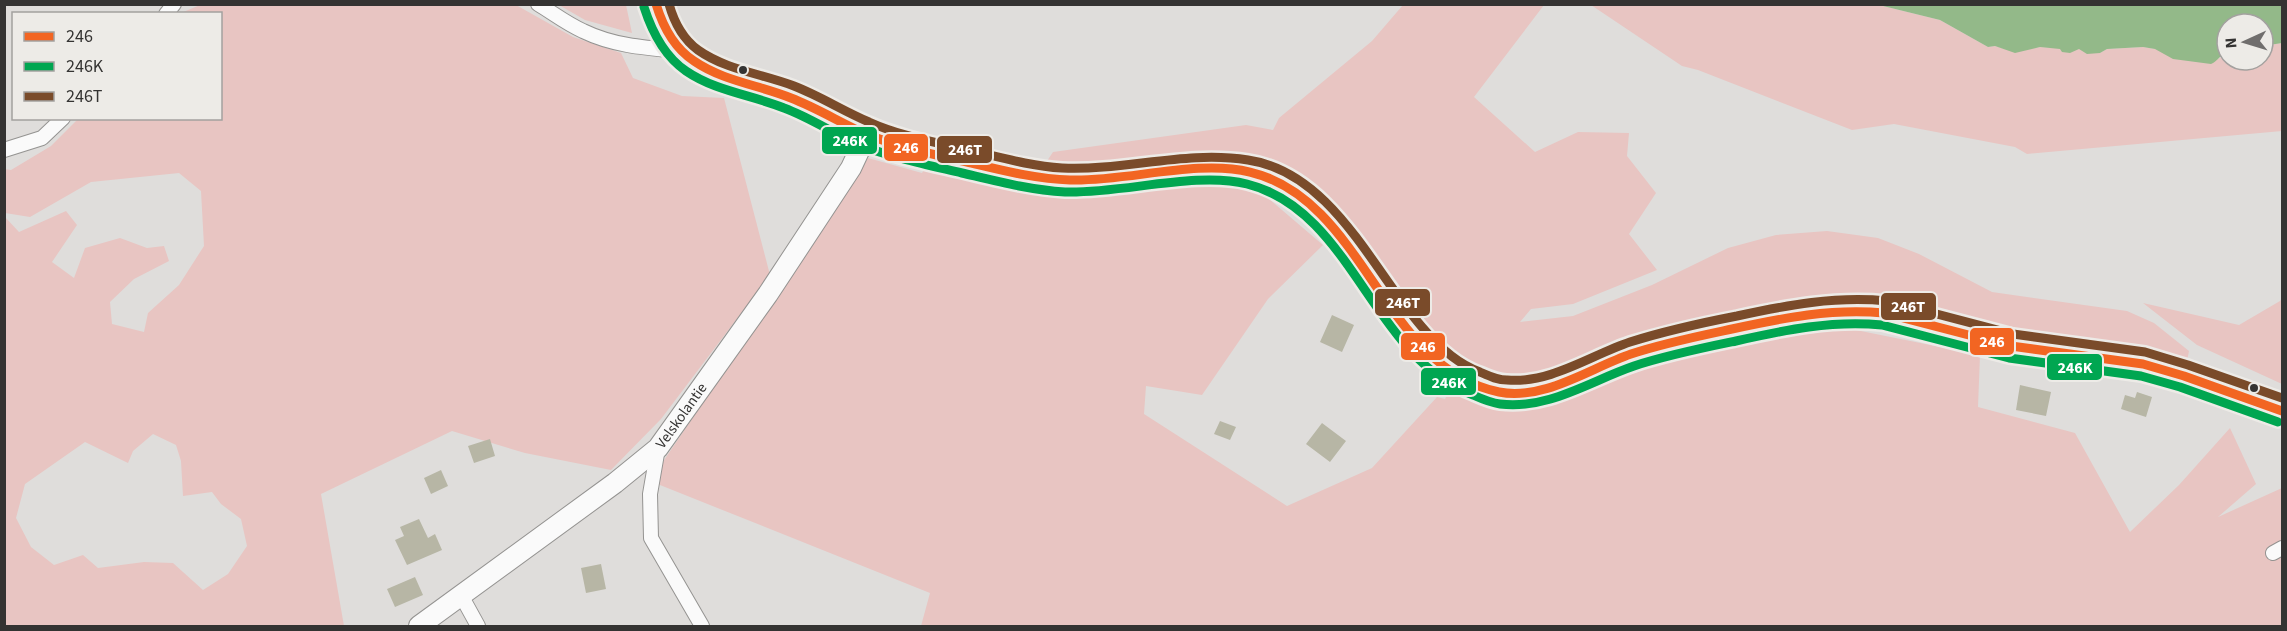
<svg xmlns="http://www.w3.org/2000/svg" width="2287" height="631" font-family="'Source Sans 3',sans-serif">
	<rect width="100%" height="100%" fill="#dfdddb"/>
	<path fill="#e8c5c2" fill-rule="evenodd" d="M 200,5 L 516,5 L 573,37 L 621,53 L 633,78 L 682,96 L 724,98 L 770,275 L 661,419 L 611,470 L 525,453 L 452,431 L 321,494 L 344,626 L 5,626 L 5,217 L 19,232 L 66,211 L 77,225 L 52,262 L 74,278 L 85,248 L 120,238 L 147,248 L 164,246 L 169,261 L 134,279 L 110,302 L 112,324 L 144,332 L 148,313 L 179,285 L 204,246 L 201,191 L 179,173 L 91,182 L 30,217 L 5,213 L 4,169 L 11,170 L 51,146 L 78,119 L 220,118 L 220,14 L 181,13 ZM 153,434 L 176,445 L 181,461 L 183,496 L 212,492 L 221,504 L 241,519 L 247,546 L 228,574 L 203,590 L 173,563 L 144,562 L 98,568 L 83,555 L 54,565 L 31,547 L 16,518 L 25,484 L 85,442 L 128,463 L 133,451 Z
		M 559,5 L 626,5 L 632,33 L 585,20 Z
		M 1403,5 L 1544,5 L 1474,97 L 1535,152 L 1578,132 L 1629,133 L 1627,156 L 1656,193 L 1629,234 L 1657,270 L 1573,304 L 1531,309 L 1520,322 L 1573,316 L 1652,285 L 1728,248 L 1776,235 L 1827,231 L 1878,238 L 1919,254 L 1992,292 L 2127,311 L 2154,323 L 2189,351 L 2186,366 L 2144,356 L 2029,343 L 1837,303 L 1746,315 L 1612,350 L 1550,379 L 1505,383 L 1472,374 L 1451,359 L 1412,322 L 1286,176 L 1231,160 L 1065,171 L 1041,170 L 1053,152 L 1246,125 L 1273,130 L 1279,118 L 1372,41 Z
		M 1591,5 L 1879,5 L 1940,20 L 1988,47 L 1995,46 L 2015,52 L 2040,47 L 2079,49 L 2100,53 L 2107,49 L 2143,47 L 2218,59 L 2227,54 L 2227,60 L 2263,60 L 2263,46 L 2282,43 L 2282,131 L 2027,154 L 2015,147 L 1894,124 L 1852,130 L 1698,70 L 1682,66 Z
		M 868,158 L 922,173 L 925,168 L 1035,193 L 1196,182 L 1261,192 L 1323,245 L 1268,299 L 1202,395 L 1146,386 L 1144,414 L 1287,506 L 1372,468 L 1437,397 L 1445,399 L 1448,393 L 1526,401 L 1693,353 L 1831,325 L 1980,355 L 1978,407 L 2075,433 L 2130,532 L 2179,485 L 2230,428 L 2256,484 L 2218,517 L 2282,488 L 2282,626 L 921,626 L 930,593 L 650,481 Z
		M 2282,298 L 2282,384 L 2197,345 L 2143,303 L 2239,325 L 2280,301 Z"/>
	<path fill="#93b989" d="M 1879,5 L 2282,5 L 2282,43 L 2263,46 L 2263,24 L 2227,24 L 2227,54 C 2219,55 2217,62 2211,64 L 2173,59 L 2155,49 L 2143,47 L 2107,49 L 2100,53 L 2087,54 L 2079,49 L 2070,53 L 2062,52 L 2060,49 L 2040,47 L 2015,53 L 1995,46 L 1988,47 L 1940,20 Z"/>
	<path fill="#b7b6a5" d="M 1332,315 L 1354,325 L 1342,352 L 1320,342 Z
		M 2020,385 L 2051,392 L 2046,416 L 2016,410 Z
		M 2137,392 L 2152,397 L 2146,417 L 2121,409 L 2125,395 L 2135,398 Z
		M 1220,421 L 1236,427 L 1230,440 L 1214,434 Z
		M 1322,423 L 1346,441 L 1330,462 L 1306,444 Z
		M 490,439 L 495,456 L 474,463 L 468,446 Z
		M 441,470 L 448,486 L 431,494 L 424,478 Z
		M 419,519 L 428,538 L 435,534 L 442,550 L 407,565 L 395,540 L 404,536 L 400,527 Z
		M 601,564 L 606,589 L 586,593 L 581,568 Z
		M 415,577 L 423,595 L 395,607 L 387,589 Z"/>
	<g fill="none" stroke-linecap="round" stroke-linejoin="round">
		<defs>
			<path id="street" d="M 538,4 C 553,13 567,24 583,31 C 614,46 646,48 680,51
				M 166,14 L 174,4
				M 4,150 L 42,138 L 63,118
				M 658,448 L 650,494 L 651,538 L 702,626
				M 2273,553 L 2282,548
				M 462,597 L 478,626"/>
			<g id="secondary">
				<path d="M 656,4 C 662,27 674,48 693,61 C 718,78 750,83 778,93 C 808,103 837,121 866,134 C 899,147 933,154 967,162 C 1001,170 1034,179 1069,180 C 1128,183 1191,161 1250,172 C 1358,191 1387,373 1499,392 C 1546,399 1589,368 1632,354 C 1669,342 1708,334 1747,326 C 1793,316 1837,307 1884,313 L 2011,346 L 2075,356 L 2143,364 L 2184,376 L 2282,411"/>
				<path id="s1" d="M 419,626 L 615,483 L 658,448 L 768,294 L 851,168 L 867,134"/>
			</g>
		</defs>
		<use href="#street" stroke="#949391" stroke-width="16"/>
		<use href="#secondary" stroke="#949391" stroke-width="22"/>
		<use href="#street" stroke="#fafafa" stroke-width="14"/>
		<use href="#secondary" stroke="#fafafa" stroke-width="20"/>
		<defs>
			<path id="bus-1" d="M 656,4 C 663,27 674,48 694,61 C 723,81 759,85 791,98 C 817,108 841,123 866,134 C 898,147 933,154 967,162 C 1001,170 1035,179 1070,180 C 1126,182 1196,159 1250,172 C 1366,200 1382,368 1499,392 C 1544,401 1590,368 1631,354 C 1664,343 1699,336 1732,329 C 1783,318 1832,308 1884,313 L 2011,346 L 2143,364 L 2184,376 L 2282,411"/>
			<path id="bus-2" d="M 644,7 C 652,32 664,56 686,71 C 715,91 752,95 784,108 C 811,118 834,134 860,145 C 893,158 928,165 962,173 C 996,181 1030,190 1065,192 C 1121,194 1196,171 1247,184 C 1353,210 1372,358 1473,395 C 1482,399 1491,403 1500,404 C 1548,410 1590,381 1634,366 C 1667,355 1702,348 1736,341 C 1785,330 1832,320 1882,325 L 2009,358 L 2141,376 L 2180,387 L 2278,422"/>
			<path id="bus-3" d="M 669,4 C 674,22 683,39 698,50 C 726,70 763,74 794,86 C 820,96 843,111 869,122 C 900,136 935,142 968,150 C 999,157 1030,166 1062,168 C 1125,171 1186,150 1248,160 C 1331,172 1372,269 1422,327 C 1438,346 1457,364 1480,372 C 1489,376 1497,380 1507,380 C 1550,384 1591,355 1630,342 C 1665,331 1701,323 1737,316 C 1787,305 1836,296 1887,301 L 2013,334 L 2145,352 L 2188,365 L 2282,398"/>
		</defs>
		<use href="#bus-1" stroke="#edebe7" stroke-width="14"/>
		<use href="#bus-2" stroke="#edebe7" stroke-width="14"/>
		<use href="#bus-3" stroke="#edebe7" stroke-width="14"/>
		<use href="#bus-1" stroke="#f26522" stroke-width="9"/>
		<use href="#bus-2" stroke="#00a651" stroke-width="9"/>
		<use href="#bus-3" stroke="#7a4b2a" stroke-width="9"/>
	</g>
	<g fill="#343332" stroke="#edebe7" stroke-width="2">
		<circle cx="743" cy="70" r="5"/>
		<circle cx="2254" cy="388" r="5"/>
	</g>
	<g text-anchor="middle" stroke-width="6" stroke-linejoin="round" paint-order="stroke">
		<g font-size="15" fill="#343332" stroke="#edebe7">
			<text dy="5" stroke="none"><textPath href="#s1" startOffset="338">Velskolantie</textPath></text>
		</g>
	</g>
	<g stroke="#edebe7" stroke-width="2">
		<rect x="821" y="126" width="57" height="29" rx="6" fill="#00a651"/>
		<rect x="883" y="133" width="46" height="29" rx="6" fill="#f26522"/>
		<rect x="936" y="135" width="57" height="29" rx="6" fill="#7a4b2a"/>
		<rect x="1374" y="288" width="57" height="29" rx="6" fill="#7a4b2a"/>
		<rect x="1880" y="292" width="57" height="29" rx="6" fill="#7a4b2a"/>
		<rect x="1969" y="327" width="46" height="29" rx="6" fill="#f26522"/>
		<rect x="1400" y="332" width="46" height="29" rx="6" fill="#f26522"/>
		<rect x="2046" y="353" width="57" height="28" rx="6" fill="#00a651"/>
		<rect x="1420" y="367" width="57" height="29" rx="6" fill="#00a651"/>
	</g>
	<g font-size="16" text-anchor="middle" font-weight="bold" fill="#fff">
		<text x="850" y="146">246K</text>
		<text x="906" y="153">246</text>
		<text x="965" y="155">246T</text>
		<text x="1403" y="308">246T</text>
		<text x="1908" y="312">246T</text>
		<text x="1992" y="347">246</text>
		<text x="1423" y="352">246</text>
		<text x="2075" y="373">246K</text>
		<text x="1449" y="388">246K</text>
	</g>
	<rect width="2287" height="631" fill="none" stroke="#343332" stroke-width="12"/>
	<rect x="12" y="12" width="210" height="108" fill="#edebe7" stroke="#a3a19f" stroke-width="1.5"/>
	<rect x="24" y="32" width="30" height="9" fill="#f26522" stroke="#a3a19f" stroke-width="1.5"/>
	<text x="66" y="42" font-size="18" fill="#343332">246</text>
	<rect x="24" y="62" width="30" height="9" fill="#00a651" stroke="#a3a19f" stroke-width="1.5"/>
	<text x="66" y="72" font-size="18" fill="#343332">246K</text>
	<rect x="24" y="92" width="30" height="9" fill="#7a4b2a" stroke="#a3a19f" stroke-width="1.5"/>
	<text x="66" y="102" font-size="18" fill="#343332">246T</text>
	<g transform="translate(2245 42) rotate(266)"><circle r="28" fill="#edebe7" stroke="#a3a19f" stroke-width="1.5"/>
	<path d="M0-4.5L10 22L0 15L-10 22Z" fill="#706e6d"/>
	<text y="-9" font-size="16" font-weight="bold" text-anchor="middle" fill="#343332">N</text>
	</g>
</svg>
